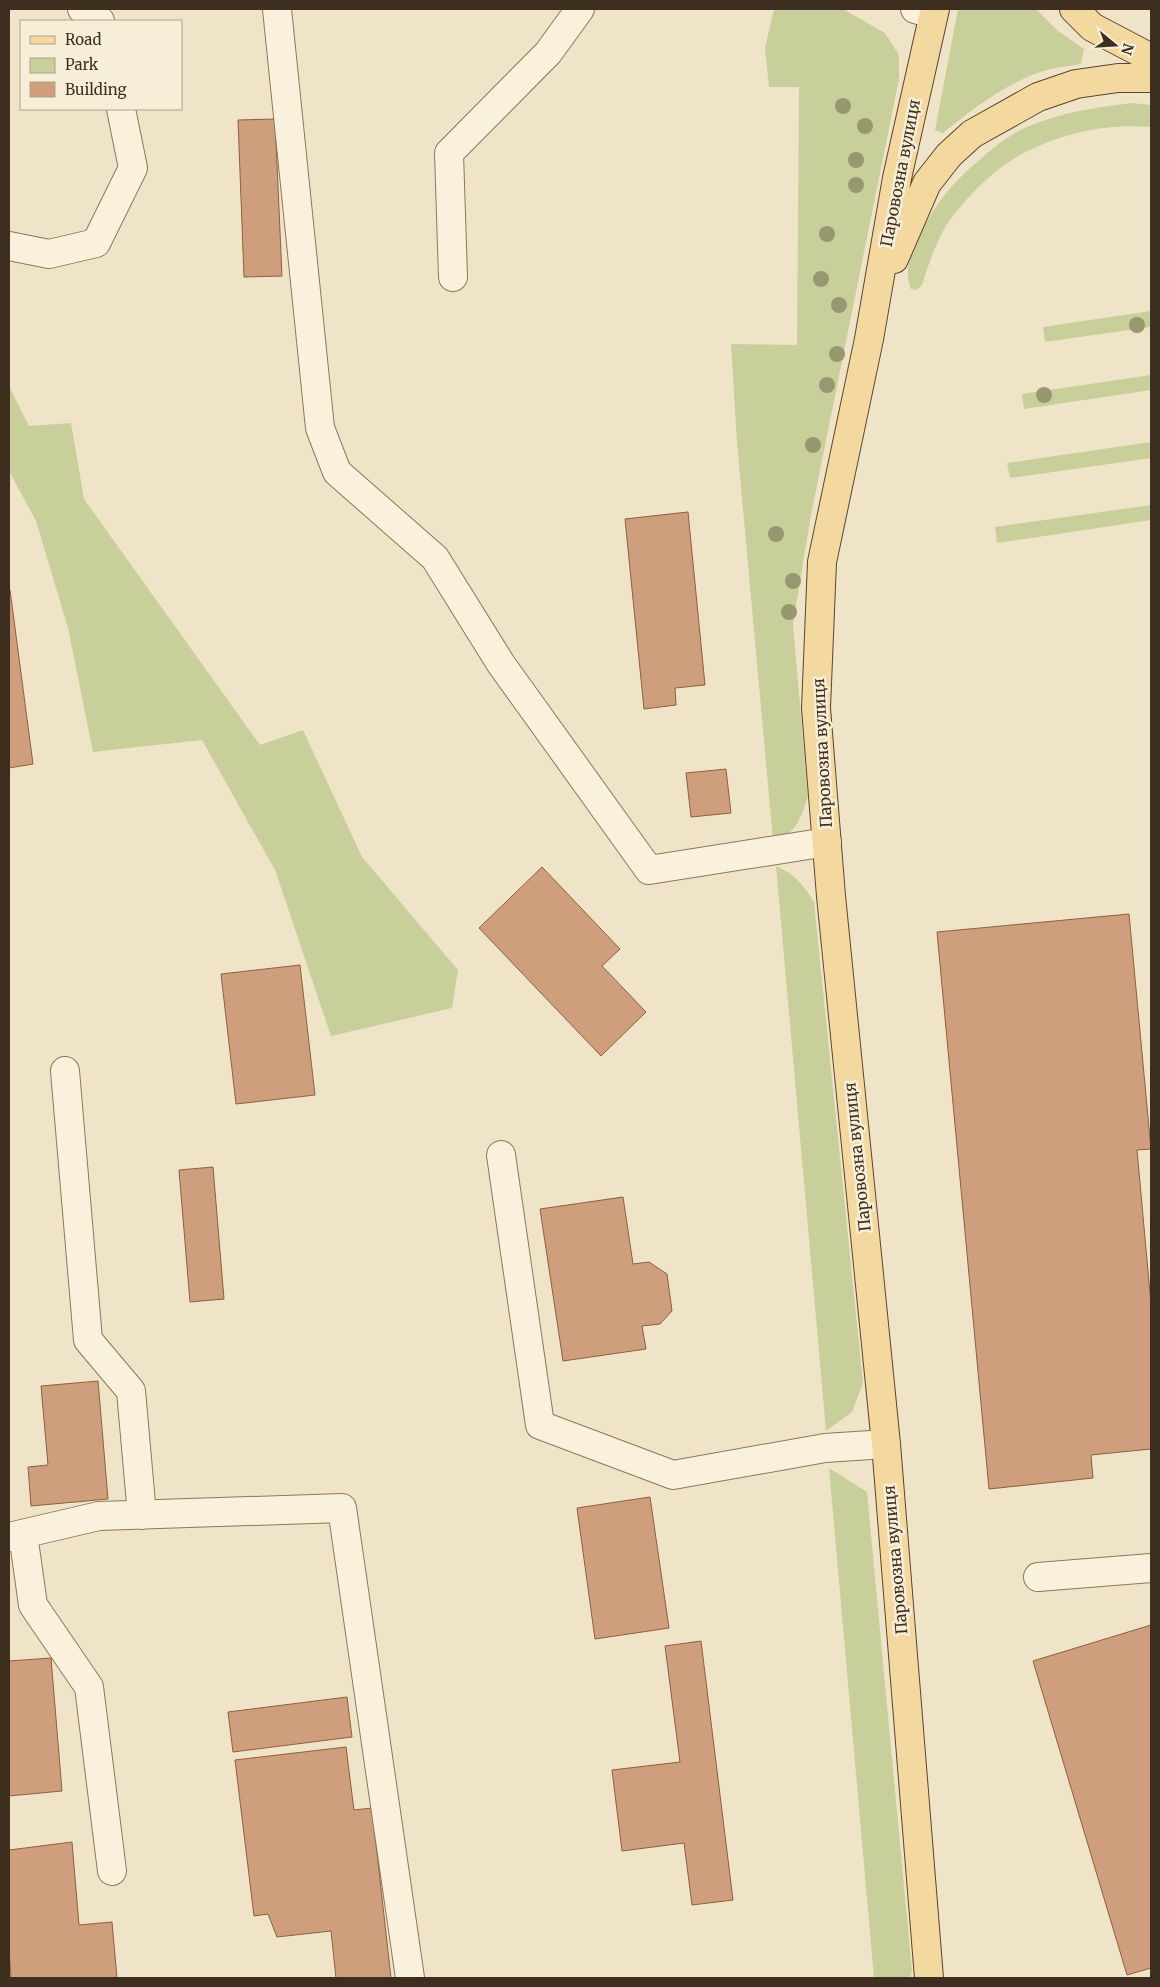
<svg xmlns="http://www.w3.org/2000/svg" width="1160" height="1987" font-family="Merriweather,serif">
	<rect width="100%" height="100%" fill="#f0e4c8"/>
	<path fill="#c9cf9b" d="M 774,9 L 843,9 L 885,33 L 899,55 L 899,79 L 811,515 L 793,624 L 808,797 C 801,817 796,836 773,840 L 737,443 L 731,344 L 797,345 L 799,87 L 769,87 L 765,48 Z
		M 958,9 L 1036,9 L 1058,31 L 1084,49 L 1081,64 C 1071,66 1060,67 1050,69 C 1010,80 975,107 943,133 L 935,130 Z
		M 1132,103 L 1151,105 L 1151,127 C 1108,123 1060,133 1022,154 C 997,167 973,191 956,212 C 939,232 930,260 922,285 L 916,290 L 911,289 C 903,269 911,257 919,238 C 931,210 947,189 970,168 C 984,156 998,143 1015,133 C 1050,114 1092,108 1132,103 Z
		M 1151,311 L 1151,327 L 1045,342 L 1043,327 Z
		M 1151,375 L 1151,390 L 1024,409 L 1022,394 Z
		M 9,386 L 29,426 L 71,423 L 84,499 L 260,745 L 303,730 L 362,857 L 458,970 L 452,1008 L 331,1036 L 275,870 L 202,740 L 93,752 L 68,628 L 36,521 L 9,471 Z
		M 1151,442 L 1151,458 L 1010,478 L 1007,463 Z
		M 1151,505 L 1151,520 L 997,543 L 995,527 Z
		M 776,866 C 794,873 804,886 814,902 L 863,1383 L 852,1412 L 826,1431 Z
		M 829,1468 L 867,1492 L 912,1971 L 910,1978 L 874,1978 Z"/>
	<path fill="#cf9f7d" stroke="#8d5f41" d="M 275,119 L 282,276 L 244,277 L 238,120 Z
		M 688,512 L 705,685 L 675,688 L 676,705 L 644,709 L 625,519 Z
		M 9,590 L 10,590 L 33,764 L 9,768 Z
		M 726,769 L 731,813 L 691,817 L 686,773 Z
		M 542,867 L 620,949 L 602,966 L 646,1012 L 601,1056 L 479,928 Z
		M 1129,914 L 1151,1149 L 1137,1150 L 1151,1304 L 1151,1449 L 1091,1455 L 1093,1478 L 989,1489 L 937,932 Z
		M 300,965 L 315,1095 L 236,1104 L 221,974 Z
		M 213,1167 L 224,1299 L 190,1302 L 179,1170 Z
		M 623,1197 L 633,1264 L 649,1262 L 667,1274 L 672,1311 L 660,1324 L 642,1326 L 646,1349 L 563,1361 L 540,1209 Z
		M 98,1381 L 108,1499 L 31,1506 L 28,1467 L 48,1465 L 41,1386 Z
		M 650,1497 L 669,1628 L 595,1639 L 577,1508 Z
		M 1151,1625 L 1151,1968 L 1127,1975 L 1033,1661 Z
		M 701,1641 L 733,1900 L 692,1905 L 684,1843 L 622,1851 L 612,1770 L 680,1762 L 665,1646 Z
		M 51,1658 L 62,1791 L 9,1796 L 9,1661 Z
		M 347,1697 L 352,1737 L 233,1752 L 228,1712 Z
		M 346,1747 L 354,1810 L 372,1808 L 391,1978 L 336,1978 L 331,1931 L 277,1937 L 268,1914 L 254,1916 L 235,1760 Z
		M 72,1842 L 79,1925 L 112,1922 L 117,1978 L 11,1978 L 9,1950 L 9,1850 Z"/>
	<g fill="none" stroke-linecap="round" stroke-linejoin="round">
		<defs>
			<path id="minor" d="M 82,9 L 100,21
				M 277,9 L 320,428 L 337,472 L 435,558 L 501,664 L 649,870 L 827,842
				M 915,9 L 933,14
				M 9,246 L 49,254 L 96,243 L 133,168 L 121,109
				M 453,277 L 449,153 L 548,53 L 580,9
				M 65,1071 L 88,1340 L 131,1391 L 142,1515
				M 501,1155 L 540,1425 L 673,1475 L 825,1448 L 886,1444
				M 23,1534 L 33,1605 L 89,1687 L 112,1871
				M 9,1537 L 99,1516 L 342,1508 L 410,1978
				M 1038,1577 L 1151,1568"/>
			<path id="major" d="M 1074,9 L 1092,27 L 1151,58
				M 894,259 L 927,183 L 949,155 L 972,134 L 1038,97 L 1076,84 L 1118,78 L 1151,78
				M 929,1978 L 886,1444 L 831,896 L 816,708 L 822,562 L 869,339 L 897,178 L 935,9"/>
		</defs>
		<use href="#minor" stroke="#8d765c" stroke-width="30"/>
		<use href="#major" stroke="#5b4430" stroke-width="30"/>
		<use href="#minor" stroke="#faf1dc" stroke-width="28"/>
		<use href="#major" stroke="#f3d9a0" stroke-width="28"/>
	</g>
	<g fill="#96986f">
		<circle cx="843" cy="106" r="8"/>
		<circle cx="865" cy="126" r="8"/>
		<circle cx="856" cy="160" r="8"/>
		<circle cx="856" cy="185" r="8"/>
		<circle cx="827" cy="234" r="8"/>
		<circle cx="821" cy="279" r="8"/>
		<circle cx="839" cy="305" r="8"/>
		<circle cx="1137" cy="325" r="8"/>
		<circle cx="837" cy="354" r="8"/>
		<circle cx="827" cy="385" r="8"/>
		<circle cx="1044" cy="395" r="8"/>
		<circle cx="813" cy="445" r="8"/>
		<circle cx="776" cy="534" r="8"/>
		<circle cx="793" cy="581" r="8"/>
		<circle cx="789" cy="612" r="8"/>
	</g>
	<g text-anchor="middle" stroke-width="5" stroke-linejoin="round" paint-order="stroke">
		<g font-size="16" fill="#3d2e20" stroke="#f7eed8">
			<text transform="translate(900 173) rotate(-79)" y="6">Паровозна вулиця</text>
			<text transform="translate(822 753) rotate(-93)" y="6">Паровозна вулиця</text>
			<text transform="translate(857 1157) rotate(-96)" y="6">Паровозна вулиця</text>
			<text transform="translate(895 1560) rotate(-95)" y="6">Паровозна вулиця</text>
		</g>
	</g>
	<rect width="1160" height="1987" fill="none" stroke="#3d2e20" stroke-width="20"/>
	<rect x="20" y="20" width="162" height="90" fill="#f7eed8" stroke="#ada18e"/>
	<rect x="30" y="36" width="25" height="8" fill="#f3d9a0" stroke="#ada18e"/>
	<text x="65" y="45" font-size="15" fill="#3d2e20">Road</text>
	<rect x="30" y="58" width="25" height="15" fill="#c9cf9b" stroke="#ada18e"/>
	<text x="65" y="70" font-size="15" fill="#3d2e20">Park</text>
	<rect x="30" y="82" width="25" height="15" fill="#cf9f7d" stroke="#ada18e"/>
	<text x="65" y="95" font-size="15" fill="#3d2e20">Building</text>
	<g transform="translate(1115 45) rotate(108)" stroke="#f7eed8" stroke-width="4" paint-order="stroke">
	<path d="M0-4L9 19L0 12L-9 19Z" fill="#3d2e20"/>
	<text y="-8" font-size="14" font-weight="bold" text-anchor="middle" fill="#3d2e20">N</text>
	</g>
</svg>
